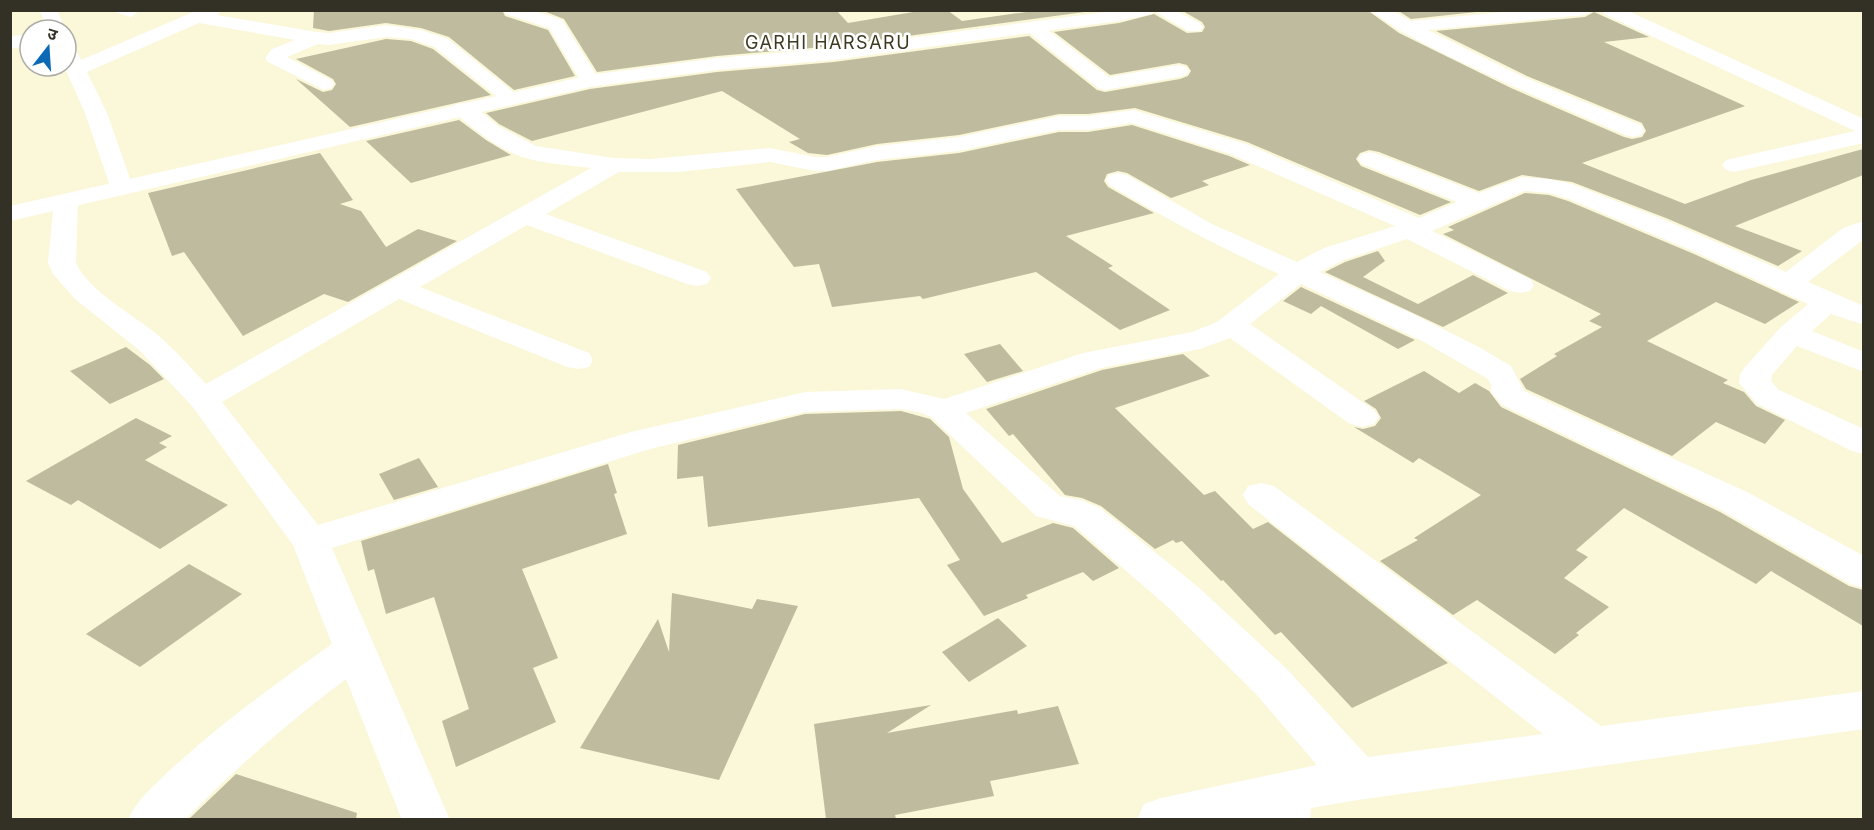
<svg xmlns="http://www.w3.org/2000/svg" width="1874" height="830" font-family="Inter,'Noto Sans Devanagari',sans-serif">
	<rect width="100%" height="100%" fill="#fbf7d9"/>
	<path fill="#bfbb9e" d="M 314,10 L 502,10 L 505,16 L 548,30 L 575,76 L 514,90 L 449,37 L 421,28 L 386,23 L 329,31 L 313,28 Z
		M 541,10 L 836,10 L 848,23 L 925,10 L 947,10 L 962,21 L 1040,10 L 1099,10 L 834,46 L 717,56 L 597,72 L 564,19 Z
		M 1181,10 L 1367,10 L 1399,33 L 1511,88 L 1624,137 L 1632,139 L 1642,137 L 1646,131 L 1642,123 L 1527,76 L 1436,31 L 1585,17 L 1594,12 L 1649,37 L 1604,42 L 1745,106 L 1582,163 L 1685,204 L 1751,180 L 1863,149 L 1863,175 L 1735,226 L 1802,251 L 1778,266 L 1666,218 L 1572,182 L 1522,175 L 1479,191 L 1379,152 L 1369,150 L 1360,153 L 1356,159 L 1361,166 L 1451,202 L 1420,215 L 1247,142 L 1135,108 L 1088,114 L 1059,114 L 959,135 L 877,144 L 827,155 L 808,153 L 789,142 L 800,139 L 722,91 L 532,141 L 499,124 L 486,113 L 590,89 L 717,72 L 834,62 L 1029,36 L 1097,90 L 1105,92 L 1180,79 L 1188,76 L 1191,71 L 1187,65 L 1179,63 L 1110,75 L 1054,32 L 1119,23 L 1154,14 L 1187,33 L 1202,32 L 1205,27 L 1202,22 Z
		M 1397,10 L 1495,10 L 1411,19 Z
		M 386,39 L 411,41 L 433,49 L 491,95 L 350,127 L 296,79 L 323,92 L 332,90 L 336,84 L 333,79 L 296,59 Z
		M 459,120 L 486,140 L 511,155 L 411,183 L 366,141 Z
		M 1132,125 L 1229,156 L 1250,165 L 1202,181 L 1209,185 L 1171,198 L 1127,173 L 1118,171 L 1107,174 L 1104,181 L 1108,187 L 1154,213 L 1066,236 L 1113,266 L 1108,268 L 1170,310 L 1120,330 L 1036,272 L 923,299 L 920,296 L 832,307 L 819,264 L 794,267 L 736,189 L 877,162 L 959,153 L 1059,132 L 1088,132 Z
		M 320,153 L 353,200 L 340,204 L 361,211 L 386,247 L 418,229 L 457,241 L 348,302 L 324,294 L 243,336 L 184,252 L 172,256 L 148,193 Z
		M 1525,193 L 1549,195 L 1568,201 L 1694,254 L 1799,302 L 1765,324 L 1716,302 L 1647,341 L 1728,380 L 1723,383 L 1744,392 L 1756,406 L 1785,420 L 1765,444 L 1716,422 L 1672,456 L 1526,389 L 1520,379 L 1557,356 L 1554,354 L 1602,327 L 1589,321 L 1601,314 L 1443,234 L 1454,230 L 1448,227 Z
		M 1378,251 L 1385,261 L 1363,277 L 1418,304 L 1473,275 L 1508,293 L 1443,327 L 1325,272 L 1345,262 Z
		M 1301,287 L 1415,340 L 1398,349 L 1321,306 L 1311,314 L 1283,301 Z
		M 1000,344 L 1023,371 L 987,382 L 964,354 Z
		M 126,347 L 150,365 L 164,379 L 110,404 L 70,371 Z
		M 1183,354 L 1210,376 L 1115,408 L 1204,495 L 1215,491 L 1253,529 L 1268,522 L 1448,663 L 1352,708 L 1281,632 L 1275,635 L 1223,580 L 1221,581 L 1182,541 L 1176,543 L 1173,540 L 1155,549 L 1101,506 L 1082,498 L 1065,495 L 1013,434 L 1009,436 L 986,409 L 1102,370 Z
		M 1424,371 L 1459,393 L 1475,383 L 1489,391 L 1501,407 L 1720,512 L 1849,586 L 1863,590 L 1863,626 L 1771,571 L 1756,584 L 1624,508 L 1576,550 L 1588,557 L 1564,578 L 1609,607 L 1576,633 L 1579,635 L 1555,654 L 1477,600 L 1453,615 L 1380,561 L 1418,540 L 1414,538 L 1481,495 L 1419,458 L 1413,463 L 1354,427 L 1363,429 L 1375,426 L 1381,418 L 1376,409 L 1364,401 Z
		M 901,411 L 930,419 L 949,437 L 963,489 L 1002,543 L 1053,523 L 1073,528 L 1119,568 L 1093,581 L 1083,572 L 1026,595 L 1028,598 L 984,616 L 947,565 L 960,560 L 919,498 L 708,527 L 703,476 L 677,479 L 678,445 L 805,414 Z
		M 136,418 L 172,436 L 159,443 L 167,447 L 145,460 L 228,505 L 160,549 L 78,500 L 71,505 L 26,481 Z
		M 419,458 L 438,487 L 394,500 L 379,474 Z
		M 608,464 L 617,493 L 614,494 L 627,534 L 522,569 L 558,658 L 533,668 L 556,722 L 456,767 L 442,721 L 469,709 L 434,597 L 386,614 L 374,569 L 368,571 L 361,541 Z
		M 189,564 L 242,594 L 140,667 L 86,634 Z
		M 672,593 L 752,609 L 757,599 L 798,606 L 719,780 L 580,748 L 658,619 L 669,652 Z
		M 998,618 L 1027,646 L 969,682 L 942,652 Z
		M 931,705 L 887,733 L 1017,710 L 1018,714 L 1058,706 L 1079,764 L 990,781 L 994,796 L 895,815 L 896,819 L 826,819 L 814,724 Z
		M 236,774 L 357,813 L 356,819 L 189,819 Z"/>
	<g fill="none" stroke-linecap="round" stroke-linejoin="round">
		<path fill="#fff" fill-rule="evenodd" d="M 109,10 L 135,10 L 137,13 L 131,17 Z"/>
		<path fill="#fff" fill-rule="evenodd" d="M 39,10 L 57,10 L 66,30 L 48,30 Z
			M 198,10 L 222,10 L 217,15 L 316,32 L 329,33 L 386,25 L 421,30 L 448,39 L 522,99 L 519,103 L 512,105 L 505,103 L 434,47 L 411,39 L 386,37 L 329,45 L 318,44 L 287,57 L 331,80 L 334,84 L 331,88 L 324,90 L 268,62 L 265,58 L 272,49 L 295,40 L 199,23 L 87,72 L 107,113 L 133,187 L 130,192 L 121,194 L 112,192 L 85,113 L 64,66 L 66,66 L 66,43 L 73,45 L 81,60 Z
			M 504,10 L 532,10 L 562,20 L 600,81 L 597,85 L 583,85 L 549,28 L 506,14 Z
			M 1152,10 L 1175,10 L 1200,23 L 1203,27 L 1200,31 L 1188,31 Z
			M 1369,10 L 1391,10 L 1411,21 L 1523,10 L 1593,10 L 1585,15 L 1428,30 L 1526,78 L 1641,125 L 1644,130 L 1641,135 L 1633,137 L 1625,135 L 1512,86 L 1446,55 L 1400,31 Z
			M 1602,10 L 1626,10 L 1864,119 L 1864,143 L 1734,172 L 1726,170 L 1722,165 L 1726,160 L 1855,131 L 1604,14 Z
			M 1034,23 L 1040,24 L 1109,77 L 1179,65 L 1186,67 L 1189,71 L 1186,75 L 1179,77 L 1105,90 L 1098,88 L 1028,32 L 1025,28 L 1028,24 Z
			M 30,35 L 30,47 L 10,48 L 10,36 Z
			M 464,103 L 472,104 L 498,126 L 536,146 L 614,158 L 650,159 L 770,148 L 815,157 L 827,157 L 877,146 L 959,137 L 1059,116 L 1088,116 L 1134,110 L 1246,144 L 1419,218 L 1457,202 L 1362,164 L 1358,159 L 1362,154 L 1370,152 L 1378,154 L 1479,193 L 1522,177 L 1549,179 L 1572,184 L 1665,220 L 1786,272 L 1843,228 L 1864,221 L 1864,239 L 1808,282 L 1864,306 L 1864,325 L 1831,314 L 1812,331 L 1864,352 L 1864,372 L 1797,346 L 1772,375 L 1771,381 L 1779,390 L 1864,429 L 1864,454 L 1852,451 L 1757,404 L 1739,383 L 1740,374 L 1745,367 L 1781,327 L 1808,304 L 1695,252 L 1569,199 L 1549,193 L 1525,191 L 1432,231 L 1530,279 L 1534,285 L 1530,291 L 1520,293 L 1510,291 L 1407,239 L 1344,260 L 1320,272 L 1411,313 L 1479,347 L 1511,366 L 1524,391 L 1747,492 L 1864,556 L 1864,588 L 1850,584 L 1721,510 L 1502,405 L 1491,392 L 1491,385 L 1488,379 L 1424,342 L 1301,284 L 1250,324 L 1374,410 L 1379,417 L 1374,424 L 1362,427 L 1350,424 L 1230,338 L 1200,349 L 1101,368 L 966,413 L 1060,496 L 1081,500 L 1100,508 L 1197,586 L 1285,667 L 1368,757 L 1543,734 L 1248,504 L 1243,495 L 1248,486 L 1261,483 L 1274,486 L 1601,726 L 1864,691 L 1864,729 L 1358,800 L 1311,808 L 1310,820 L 1137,820 L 1144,804 L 1161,798 L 1317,765 L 1255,693 L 1169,608 L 1074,526 L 1036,516 L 931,417 L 922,413 L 901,409 L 805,412 L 650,449 L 332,548 L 450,820 L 402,820 L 346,679 C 288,723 235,768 185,820 L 128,820 C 137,799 153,787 169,771 C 220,724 275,684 332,644 L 293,545 L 192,406 L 139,350 L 75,299 L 53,274 L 48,263 L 54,201 L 57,196 L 66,194 L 75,196 L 78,201 L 76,263 C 90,293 135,315 160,337 C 176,351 191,368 206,384 L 591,168 C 568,165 544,164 522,157 C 497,148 476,131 456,114 L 453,109 L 456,104 ZM 1132,123 L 1230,154 L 1395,226 L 1324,248 L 1297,262 L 1210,223 L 1127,175 L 1118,173 L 1109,175 L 1106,180 L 1109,185 C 1165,218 1220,248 1279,274 L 1217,322 L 1192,332 L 1083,353 L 944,399 L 901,389 L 805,392 L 631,432 L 318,525 L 222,402 L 399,299 L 567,367 L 578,369 L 589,367 L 593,360 L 589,353 L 420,287 L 527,225 L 687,284 L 697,286 L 707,284 L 711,278 L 707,272 L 546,214 L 619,172 L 679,172 L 770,162 L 815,171 L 827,171 L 877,160 L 959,151 L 1059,130 L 1088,130 Z"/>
		<path fill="#fff" fill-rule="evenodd" d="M 1120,10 L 1154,10 L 1152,14 L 1119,21 L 834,60 L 717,70 L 590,87 L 10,221 L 10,206 L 590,75 L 717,58 L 834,48 Z"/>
	</g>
	<g text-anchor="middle" stroke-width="5" stroke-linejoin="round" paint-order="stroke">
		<g font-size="18" letter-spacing="1.5" fill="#3e3a22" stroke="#fff">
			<text x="828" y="49">GARHI HARSARU</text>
		</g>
	</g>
	<rect width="1874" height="830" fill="none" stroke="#333126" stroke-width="24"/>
	<g transform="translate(48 48) rotate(17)"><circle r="28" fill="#ffffff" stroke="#adada8" stroke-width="1.5"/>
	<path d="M0-4.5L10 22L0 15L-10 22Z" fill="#0b69b6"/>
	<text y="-9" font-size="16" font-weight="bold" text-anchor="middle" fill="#333126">उ</text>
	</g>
</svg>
